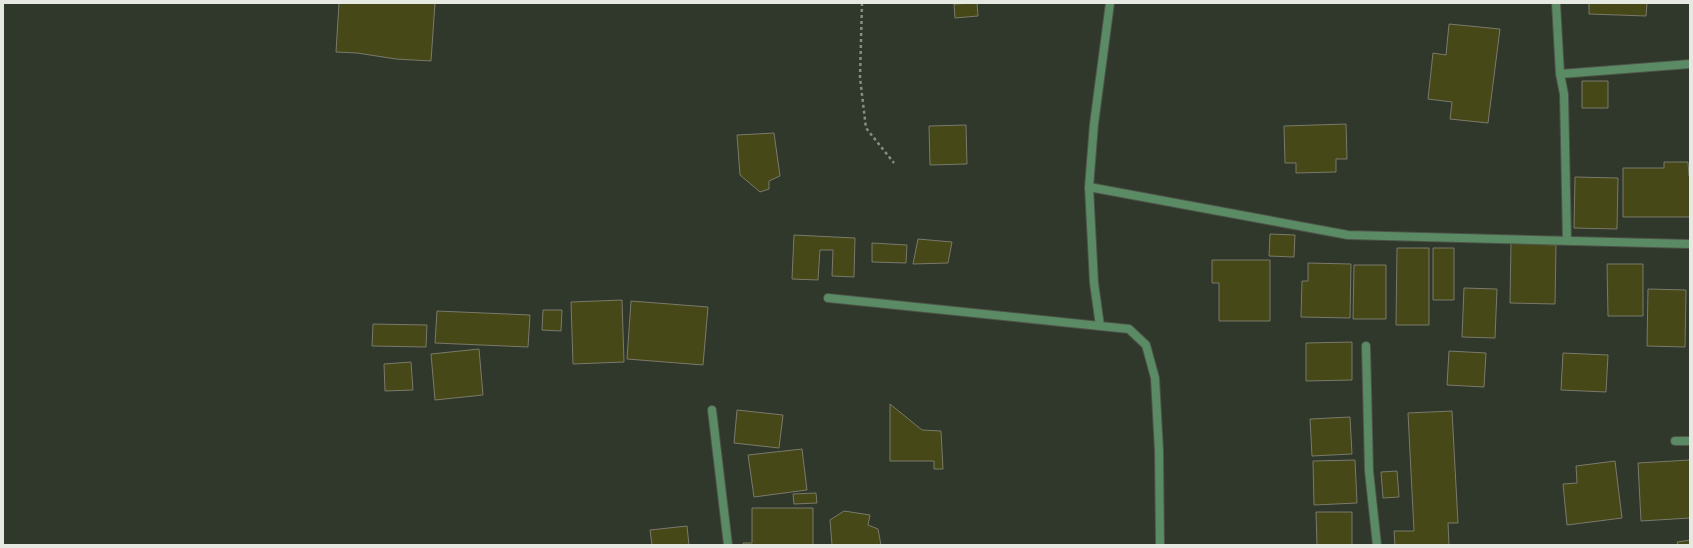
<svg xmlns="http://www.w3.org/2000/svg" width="1693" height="548" font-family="Barlow,sans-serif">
	<rect width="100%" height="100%" fill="#30372b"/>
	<path fill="#474817" stroke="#797a6b" d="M 339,3 L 435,3 L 431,61 L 396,59 L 357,53 L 336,52 Z
		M 977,3 L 978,16 L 955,18 L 954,4 Z
		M 1589,3 L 1647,3 L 1646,16 L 1589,14 Z
		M 1449,24 L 1500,29 L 1488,123 L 1450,119 L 1452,102 L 1428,99 L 1433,53 L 1446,55 Z
		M 1582,81 L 1608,81 L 1608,108 L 1582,108 Z
		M 1346,124 L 1347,159 L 1336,159 L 1336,172 L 1296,173 L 1296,163 L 1285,163 L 1284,126 Z
		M 966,125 L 967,164 L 930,165 L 929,126 Z
		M 774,133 L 780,176 L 769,181 L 769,189 L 760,192 L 740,175 L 737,135 Z
		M 1664,162 L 1688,162 L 1689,176 L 1690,176 L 1690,217 L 1623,217 L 1623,168 L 1664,168 Z
		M 1575,177 L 1618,178 L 1617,229 L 1574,228 Z
		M 1270,234 L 1295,235 L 1294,257 L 1269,256 Z
		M 794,235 L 855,238 L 854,277 L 832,276 L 833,250 L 820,250 L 818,280 L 792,279 Z
		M 918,239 L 952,242 L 948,263 L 913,264 Z
		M 872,243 L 907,245 L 906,263 L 872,262 Z
		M 1511,243 L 1556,245 L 1555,304 L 1510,303 Z
		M 1397,248 L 1429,248 L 1429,325 L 1396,325 Z
		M 1433,248 L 1454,248 L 1454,300 L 1433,300 Z
		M 1212,260 L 1270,260 L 1270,321 L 1219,321 L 1219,283 L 1212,283 Z
		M 1308,263 L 1351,264 L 1350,318 L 1301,317 L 1302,281 L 1308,281 Z
		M 1607,264 L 1643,264 L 1643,316 L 1608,316 Z
		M 1354,265 L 1386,265 L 1386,319 L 1353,319 Z
		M 1464,288 L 1497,289 L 1495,338 L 1462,337 Z
		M 1648,289 L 1686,290 L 1685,347 L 1647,346 Z
		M 622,300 L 624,362 L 573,364 L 571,302 Z
		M 631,301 L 708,307 L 703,365 L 627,359 Z
		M 543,310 L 562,310 L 561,331 L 542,330 Z
		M 437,311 L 530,315 L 528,347 L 435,343 Z
		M 373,324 L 427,325 L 426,347 L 372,346 Z
		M 1352,342 L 1352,380 L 1306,381 L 1306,343 Z
		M 479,349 L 483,395 L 435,400 L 431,354 Z
		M 1449,351 L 1486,353 L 1484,387 L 1447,385 Z
		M 1563,353 L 1608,355 L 1606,392 L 1561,390 Z
		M 411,362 L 413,390 L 385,391 L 384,364 Z
		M 890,404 L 922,430 L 941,431 L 943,469 L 934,469 L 934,461 L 890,461 Z
		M 737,410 L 783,415 L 779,448 L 734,443 Z
		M 1452,411 L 1458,523 L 1448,523 L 1449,545 L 1395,545 L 1394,531 L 1414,531 L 1408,413 Z
		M 1350,417 L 1352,454 L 1312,456 L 1310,419 Z
		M 802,449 L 807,490 L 754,497 L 748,455 Z
		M 1355,460 L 1357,503 L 1314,505 L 1313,461 Z
		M 1690,460 L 1690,518 L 1641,521 L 1638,463 Z
		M 1615,461 L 1622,518 L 1567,525 L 1563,484 L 1577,483 L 1576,466 Z
		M 1397,471 L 1399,497 L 1383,498 L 1381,472 Z
		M 816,493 L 817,503 L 794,504 L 793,494 Z
		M 752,508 L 813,508 L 813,545 L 744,545 L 743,543 L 752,543 Z
		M 844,511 L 870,515 L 868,525 L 878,529 L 881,545 L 832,545 L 830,520 Z
		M 1316,512 L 1352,512 L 1352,545 L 1317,545 Z
		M 687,526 L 689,545 L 652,545 L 650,530 Z
		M 1690,540 L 1690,545 L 1678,545 L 1677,542 Z"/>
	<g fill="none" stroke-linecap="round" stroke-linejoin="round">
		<defs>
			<path id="street" d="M 1110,3 L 1094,124 L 1089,187 L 1094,283 L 1100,326 L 1129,329 L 1146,345 L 1155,378 L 1159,451 L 1160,545
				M 1556,3 L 1560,74
				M 1089,187 L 1348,235 L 1690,244
				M 1567,241 L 1564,94 L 1560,74 L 1690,64
				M 828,298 L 1100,326
				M 1366,346 L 1369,471 L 1377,545
				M 712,410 L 728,545
				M 1675,441 L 1690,441"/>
		</defs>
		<use href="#street" stroke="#4d5348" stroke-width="10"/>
		<path stroke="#888d83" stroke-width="2.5" stroke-dasharray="3 3" stroke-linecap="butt" d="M 862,3 L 860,78 L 866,128 L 894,163"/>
		<use href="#street" stroke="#5a8b64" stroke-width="8"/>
	</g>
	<rect width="1693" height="548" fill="none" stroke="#e5e9e1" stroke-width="8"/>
</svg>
